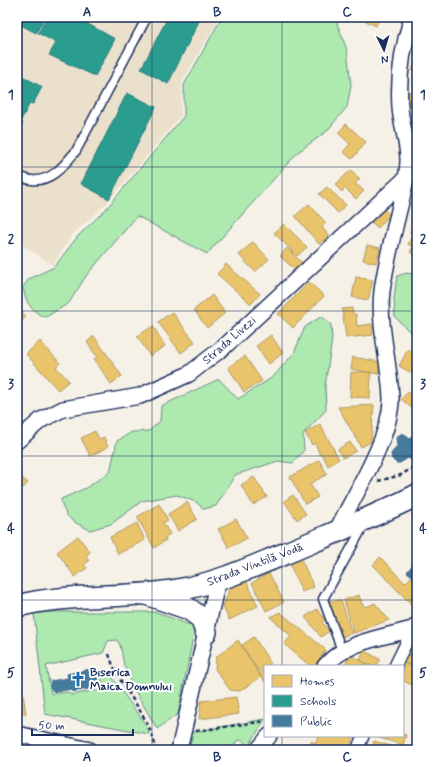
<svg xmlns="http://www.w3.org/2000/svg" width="434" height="767" font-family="Mynerve,sans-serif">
	<rect width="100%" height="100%" fill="#f6f1e7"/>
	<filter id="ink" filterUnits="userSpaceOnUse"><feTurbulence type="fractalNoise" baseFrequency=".025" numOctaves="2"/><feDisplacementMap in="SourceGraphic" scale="8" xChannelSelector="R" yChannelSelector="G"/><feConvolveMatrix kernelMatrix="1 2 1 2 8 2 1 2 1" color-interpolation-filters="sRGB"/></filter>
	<g filter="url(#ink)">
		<path fill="#ebe0cb" d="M 17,17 L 220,17 L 182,82 L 181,116 L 105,205 L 72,235 L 53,265 L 17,241 Z"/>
		<path fill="#aeeaaf" stroke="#648c86" d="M 222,17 L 338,17 L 337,23 L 347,50 L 351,85 L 347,107 L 326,132 L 298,152 L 207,254 L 137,216 L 86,276 L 69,303 L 46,317 C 32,314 24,299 23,287 L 29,279 L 54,267 L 78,236 L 106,209 L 184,116 L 184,85 Z
			M 407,273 L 417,275 L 417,331 L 410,332 L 395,317 L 394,298 L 397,276 Z
			M 322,316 L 331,325 L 332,339 L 325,386 L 326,410 L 303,434 L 304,450 L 293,463 L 278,461 L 235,475 L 216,506 L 204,509 L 196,502 L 177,495 L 142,501 L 111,524 L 90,530 C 74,522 64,519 61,499 L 86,488 L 110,472 L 117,441 L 132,432 L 149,431 L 160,421 L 161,406 L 219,379 L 238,399 L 273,377 L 294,353 L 305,327 Z
			M 46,612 L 156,612 L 195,627 L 178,714 L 157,729 C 146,708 130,687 124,664 C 121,655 123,648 117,640 L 108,641 L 103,653 L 46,666 L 51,694 L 68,692 L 71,695 L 103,689 L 101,677 L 111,674 C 118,690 148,722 149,734 L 45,714 L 34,614 Z
			M 265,719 L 249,746 L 239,739 L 230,750 L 189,749 L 193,732 Z"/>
		<path fill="#e9c46a" stroke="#ab9766" d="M 358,17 L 380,17 L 376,26 Z
			M 415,62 L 417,63 L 417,73 L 412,71 Z
			M 408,92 L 417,93 L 417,108 L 406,106 Z
			M 346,124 L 366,142 L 352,159 L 343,152 L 350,144 L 338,133 Z
			M 351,170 L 360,179 L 355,183 L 364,191 L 356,199 L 345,188 L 342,192 L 335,185 Z
			M 327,187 L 346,205 L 338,213 L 319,194 Z
			M 309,204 L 326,223 L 322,227 L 329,236 L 319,244 L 295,216 Z
			M 380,206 L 390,215 L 378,228 L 370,221 Z
			M 416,220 L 417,221 L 417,256 L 410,252 L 413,247 L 408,244 L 413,234 L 410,232 Z
			M 284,224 L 307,247 L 297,256 L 274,233 Z
			M 253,242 L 269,259 L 255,272 L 239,255 Z
			M 367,245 L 380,248 L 376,263 L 363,260 Z
			M 287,248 L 302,263 L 295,270 L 280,256 Z
			M 226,264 L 260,294 L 251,304 L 217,274 Z
			M 356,277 L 373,280 L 368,300 L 352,297 Z
			M 309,282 L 324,296 L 293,328 L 278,314 Z
			M 212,295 L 225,313 L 207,328 L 194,310 Z
			M 19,308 L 26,317 L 17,325 L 17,309 Z
			M 352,308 L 353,314 L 356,314 L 357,326 L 372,324 L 373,335 L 346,338 L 342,309 Z
			M 172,312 L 195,342 L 181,353 L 158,322 Z
			M 153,326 L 165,346 L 150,356 L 137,336 Z
			M 271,335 L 283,353 L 269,364 L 256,346 Z
			M 94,336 L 122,376 L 111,384 L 94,359 L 97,357 L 87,342 Z
			M 40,341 L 60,363 L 56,367 L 69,381 L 58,390 L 26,354 Z
			M 408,349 L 417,354 L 417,376 L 399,366 Z
			M 245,356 L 262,381 L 244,392 L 228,367 Z
			M 353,357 L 380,362 L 378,374 L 351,369 Z
			M 351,372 L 371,372 L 370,398 L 350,397 Z
			M 408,392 L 417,400 L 417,407 L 414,410 L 401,399 Z
			M 17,402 L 23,409 L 17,414 Z
			M 374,405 L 371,442 L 361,447 L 338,407 Z
			M 320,424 L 339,459 L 328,466 L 322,454 L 320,455 L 315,443 L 312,445 L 305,433 Z
			M 95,431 L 99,439 L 104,437 L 108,447 L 90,456 L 81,438 Z
			M 350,442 L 356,451 L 343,458 L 338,449 Z
			M 319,460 L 327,474 L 310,484 L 318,497 L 305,504 L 290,477 Z
			M 17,473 L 28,483 L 17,494 Z
			M 254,477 L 267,497 L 253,505 L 241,485 Z
			M 293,495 L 306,514 L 297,520 L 284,501 Z
			M 187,502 L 197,519 L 178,531 L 168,514 Z
			M 159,504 L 168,520 L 163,523 L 170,534 L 165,537 L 166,540 L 154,548 L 137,517 Z
			M 236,519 L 247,538 L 229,548 L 218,529 Z
			M 137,523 L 145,540 L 118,554 L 110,537 Z
			M 78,536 L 90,552 L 86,556 L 89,561 L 84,565 L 87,568 L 75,577 L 57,552 Z
			M 299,555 L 314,587 L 302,592 L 288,560 Z
			M 380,557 L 405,583 L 411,577 L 417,584 L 417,598 L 411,604 L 373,565 Z
			M 269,573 L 284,602 L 266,611 L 252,583 Z
			M 245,578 L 258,606 L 229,620 L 223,607 L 231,584 Z
			M 359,595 L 362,604 L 366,607 L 375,603 L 389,620 L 354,633 L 344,600 Z
			M 341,600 L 352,633 L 339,638 L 326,601 Z
			M 317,609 L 325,620 L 322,622 L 329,631 L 321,637 L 305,617 Z
			M 280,612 L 326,650 L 314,666 L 310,666 L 284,644 L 291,636 L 270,617 Z
			M 254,637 L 271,664 L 258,671 L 242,645 Z
			M 238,640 L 261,677 L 240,691 L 230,690 L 215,669 L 216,657 Z
			M 417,641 L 417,668 L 404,662 Z
			M 364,651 L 380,659 L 377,666 L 371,666 L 360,660 Z
			M 350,655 L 371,666 L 353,666 L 346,663 Z
			M 403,663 L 417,669 L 417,687 L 403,681 Z
			M 265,669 L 265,682 L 259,673 Z
			M 17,681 L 22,687 L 26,714 L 17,715 Z
			M 236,697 L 239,714 L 199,719 L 201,701 Z
			M 403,734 L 406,735 L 403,745 L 373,736 L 403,736 Z
			M 318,736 L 354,736 L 348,750 L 306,750 L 311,741 L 315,743 Z
			M 374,741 L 405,750 L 371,750 Z"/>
		<path fill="#2a9d8f" stroke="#267c80" d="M 17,17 L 45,17 L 36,33 L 17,23 Z
			M 47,17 L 80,17 L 79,19 L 115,39 L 95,76 L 49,55 L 56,43 L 38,33 Z
			M 168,17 L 196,17 L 200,19 L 168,84 L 141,69 Z
			M 19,74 L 42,87 L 33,104 L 30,103 L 20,122 L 23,123 L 17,133 L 17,77 Z
			M 127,93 L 156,107 L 109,199 L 81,184 Z"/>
		<path fill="#457b9d" stroke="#38648a" d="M 417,427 L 417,459 L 414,461 L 408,458 L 400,463 L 396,463 L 392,459 L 391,454 L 397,446 L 396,438 L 402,433 L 406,435 L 409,439 L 416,434 L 413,430 Z
			M 417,559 L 417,580 L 407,572 Z
			M 95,668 L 99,687 L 72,692 L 72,689 L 54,692 L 50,687 L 51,681 L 68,678 L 67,674 Z"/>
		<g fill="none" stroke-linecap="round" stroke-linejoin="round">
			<defs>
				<path id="service" d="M 17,175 C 22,177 27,180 32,180 C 52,182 65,164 76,151 L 147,17
					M 342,651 L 323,599 L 364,525"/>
				<path id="pedestrian" d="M 395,666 L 413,629
					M 357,750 L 363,736"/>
				<path id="minor" d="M 17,441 L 41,420 L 63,409 L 140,396 L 189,374 L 225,346 L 407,177
					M 336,532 C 353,497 391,438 391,399 C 390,363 378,327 382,291 C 386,261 394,231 401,202 C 404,188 408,174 408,160 C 408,142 401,125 400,107 C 398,78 403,45 412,17
					M 325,666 C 346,641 384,637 413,629 L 417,625
					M 17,734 L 90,750
					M 179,750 L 218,580
					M 258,750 L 269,736"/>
				<path id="secondary" d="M 149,595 L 189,609 L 201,618 L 206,632
					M 17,606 C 69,593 125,599 177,590 C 215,584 249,568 284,554 C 329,535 374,517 417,495"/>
			</defs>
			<use href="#service" stroke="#1b2f5e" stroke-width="11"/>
			<use href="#pedestrian" stroke="#1b2f5e" stroke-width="14"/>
			<use href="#minor" stroke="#1b2f5e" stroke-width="18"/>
			<use href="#secondary" stroke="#1b2f5e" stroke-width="24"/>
			<path stroke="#1b2f5e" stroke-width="2.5" stroke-dasharray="4 3" stroke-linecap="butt" d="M 378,481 L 401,475 L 417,465
				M 109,654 C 119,689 150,713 156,750
				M 196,731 L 265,721"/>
			<use href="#service" stroke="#fff" stroke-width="8"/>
			<use href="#pedestrian" stroke="#fff" stroke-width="11"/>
			<use href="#minor" stroke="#fff" stroke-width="15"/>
			<use href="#secondary" stroke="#fff" stroke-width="21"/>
		</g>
	</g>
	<path fill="none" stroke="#1b2f5e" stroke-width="1" stroke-opacity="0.55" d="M 152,17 L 152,750M 282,17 L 282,666M 17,167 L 417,167M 17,311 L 417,311M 17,456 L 417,456M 17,600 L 417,600M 282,736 L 282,750"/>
	<defs>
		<symbol id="church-bare" viewBox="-9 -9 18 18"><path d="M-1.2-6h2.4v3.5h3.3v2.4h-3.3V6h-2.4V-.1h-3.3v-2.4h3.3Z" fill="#1f6fb2" stroke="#fff" stroke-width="2.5" paint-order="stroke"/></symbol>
	</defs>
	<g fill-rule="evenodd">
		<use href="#church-bare" x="67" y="668" width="22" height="22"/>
	</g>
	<g text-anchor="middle" stroke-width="4" stroke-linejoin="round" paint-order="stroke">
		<g font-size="12" fill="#1b2f5e" stroke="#fff">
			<text transform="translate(229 340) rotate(-41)" y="4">Strada Livezi</text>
			<text transform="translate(255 564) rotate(-21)" y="4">Strada Vintilă Vodă</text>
		</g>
		<g font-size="12" font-weight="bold" fill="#1b2f5e" stroke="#fff" text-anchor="start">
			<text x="90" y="676">Biserica<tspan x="90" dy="14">Maica Domnului</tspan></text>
		</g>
	</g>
	<rect width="434" height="767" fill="none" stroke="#fff" stroke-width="44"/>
	<rect x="264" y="665" width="140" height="72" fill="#ffffff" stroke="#a4acbf"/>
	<rect x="272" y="675" width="20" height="12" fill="#e9c46a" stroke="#a4acbf"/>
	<text x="300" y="685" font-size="12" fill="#1b2f5e">Homes</text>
	<rect x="272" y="695" width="20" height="12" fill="#2a9d8f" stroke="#a4acbf"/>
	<text x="300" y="705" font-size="12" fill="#1b2f5e">Schools</text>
	<rect x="272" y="715" width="20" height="12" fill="#457b9d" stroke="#a4acbf"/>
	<text x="300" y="725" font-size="12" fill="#1b2f5e">Public</text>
	<g transform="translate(384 50) rotate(175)" stroke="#ffffff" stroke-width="3" paint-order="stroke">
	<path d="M0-3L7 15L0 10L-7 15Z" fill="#1b2f5e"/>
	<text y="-6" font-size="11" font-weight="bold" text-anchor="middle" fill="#1b2f5e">N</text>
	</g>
	<path d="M32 729v6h101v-6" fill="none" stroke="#1b2f5e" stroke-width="2"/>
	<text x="38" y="729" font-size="12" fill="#1b2f5e" stroke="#ffffff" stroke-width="3" paint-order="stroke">50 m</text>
	<rect x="22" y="22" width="390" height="723" fill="none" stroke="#1b2f5e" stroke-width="1.5"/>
	<g font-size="13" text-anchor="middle" font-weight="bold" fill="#1b2f5e">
		<text x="87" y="16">A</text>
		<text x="217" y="16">B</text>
		<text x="347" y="16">C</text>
		<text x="11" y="99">1</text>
		<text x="423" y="99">1</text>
		<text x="11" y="243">2</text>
		<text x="423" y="243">2</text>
		<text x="11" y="388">3</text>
		<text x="423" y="388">3</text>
		<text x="11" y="533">4</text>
		<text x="423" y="533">4</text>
		<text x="11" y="677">5</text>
		<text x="423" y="677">5</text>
		<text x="87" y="761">A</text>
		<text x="217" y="761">B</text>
		<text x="347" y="761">C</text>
	</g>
</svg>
